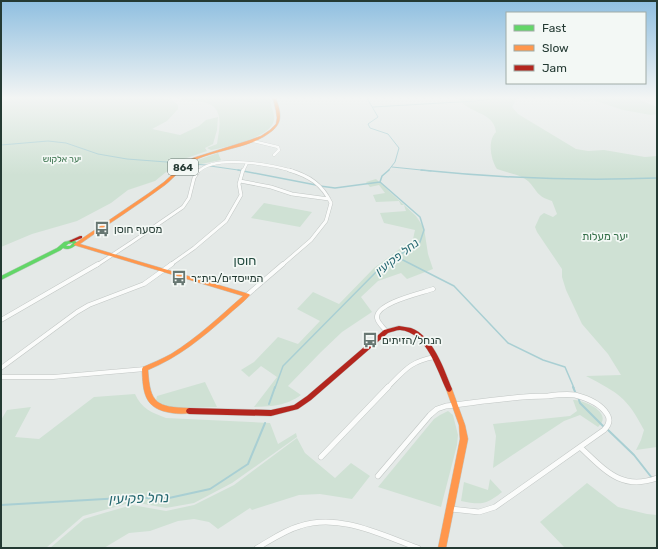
<svg xmlns="http://www.w3.org/2000/svg" width="658" height="549" font-family="Rubik,Heebo,sans-serif">
	<rect width="100%" height="100%" fill="#e4e9e7"/>
	<path fill="#cfe1d4" d="M 1,98 L 163,98 L 172,100 L 178,105 L 178,109 L 167,121 L 152,129 L 180,135 L 199,126 L 206,120 L 218,117 L 217,130 L 213,144 L 205,148 L 207,151 L 181,160 L 155,181 L 128,190 L 111,203 L 77,221 L 32,234 L 1,247 Z
		M 180,98 L 270,98 C 270,105 275,113 274,120 C 271,138 226,147 211,150 L 207,148 L 217,144 C 219,130 225,109 207,103 C 200,101 190,101 182,100 Z
		M 458,98 L 517,98 L 512,107 L 518,114 L 576,149 L 588,151 L 604,150 L 645,157 L 657,156 L 657,447 L 636,450 L 641,440 L 644,430 C 627,397 618,393 586,376 L 621,375 L 608,354 L 582,324 L 566,290 L 562,277 L 562,269 L 537,232 L 535,227 L 540,216 L 544,213 L 553,217 L 557,214 L 552,201 C 536,196 538,191 528,181 C 520,174 507,173 497,169 C 491,160 487,141 496,132 C 494,111 468,114 458,98 Z
		M 577,98 L 639,98 L 640,100 L 657,107 L 657,114 L 651,115 L 623,110 L 593,100 L 586,102 Z
		M 218,153 L 221,160 L 201,164 L 189,175 L 179,174 L 192,162 Z
		M 376,179 L 416,216 L 424,228 L 428,254 L 433,269 L 407,279 L 401,273 L 378,281 L 361,297 L 372,312 L 342,332 L 321,352 L 288,386 L 301,395 C 285,406 274,406 254,407 L 277,377 L 261,366 L 249,377 L 241,370 L 254,362 L 278,337 L 298,344 L 320,321 L 297,309 L 313,292 L 339,304 L 374,268 L 413,239 L 415,230 L 384,223 L 380,213 L 406,211 L 404,205 L 401,205 L 399,201 L 376,202 L 373,195 L 385,193 L 379,185 L 370,187 L 366,182 Z
		M 264,203 L 312,212 L 300,227 L 251,218 Z
		M 205,382 L 217,407 L 176,408 L 165,406 L 158,402 L 156,400 L 157,396 Z
		M 135,394 C 141,408 152,413 166,418 L 270,423 L 278,444 L 296,433 L 297,437 L 232,483 L 194,503 L 166,508 L 133,502 L 83,516 L 46,548 L 1,548 L 1,420 L 7,410 L 31,407 L 15,437 L 39,439 L 94,397 Z
		M 573,400 C 585,400 614,413 598,427 L 580,415 L 564,421 L 493,468 L 496,436 L 493,424 L 570,416 L 577,411 Z
		M 448,411 L 453,415 L 458,435 L 457,445 L 441,507 L 378,487 L 434,419 L 440,415 Z
		M 297,438 L 305,453 L 335,478 L 351,463 L 370,476 L 352,499 L 320,494 L 299,495 L 252,510 L 250,508 L 218,529 L 209,522 L 194,519 L 178,521 L 150,531 L 129,533 L 104,548 L 50,548 L 84,519 L 104,513 L 132,505 L 166,511 L 194,505 L 234,485 Z
		M 490,479 L 502,492 C 486,505 481,505 461,501 L 464,482 L 488,490 Z
		M 587,483 L 618,507 L 647,514 L 657,515 L 657,548 L 565,548 L 540,522 Z"/>
	<g fill="none" stroke-linecap="round" stroke-linejoin="round">
		<path stroke="#a9cfd3" stroke-width="1" d="M 367,98 L 378,117 L 368,124 L 370,128 L 388,134 L 399,148 L 395,162 L 388,171
			M 373,107 L 476,101 L 500,98
			M 1,145 L 48,141 L 66,143 L 98,154 L 127,159 L 206,165
			M 210,166 L 245,171
			M 392,167 L 431,171"/>
		<path stroke="#a9cfd3" stroke-width="1.5" d="M 238,170 L 316,185
			M 421,170 C 499,178 578,181 657,178
			M 320,186 L 335,188 L 380,182
			M 397,257 L 454,286 L 508,343 L 543,360 L 565,367 L 574,388
			M 275,388 L 283,366 L 382,266 L 420,242 L 424,230 L 420,217 L 380,182 L 382,176 L 389,170"/>
		<path stroke="#a9cfd3" stroke-width="2" d="M 573,387 L 576,394
			M 578,397 L 580,403 L 604,427
			M 269,404 L 275,387
			M 607,429 L 634,455 L 652,478
			M 1,505 L 122,498 L 169,498 L 210,489 L 248,464 L 265,423"/>
		<defs>
			<path id="street-far3" d="M 253,141 L 278,147 L 279,150 L 274,155
				M 199,171 C 216,154 271,165 293,171
				M 243,171 L 247,163"/>
			<path id="street-far2" d="M 240,181 L 271,187 L 292,194 L 329,199
				M 97,265 L 132,242 L 183,207 L 189,198 L 194,178 L 199,170
				M 170,265 L 194,248 L 226,221 L 241,195 L 239,184 L 243,170
				M 282,265 L 311,240 L 326,221 L 331,203 C 322,184 309,176 289,170"/>
			<path id="street-far1" d="M 247,295 L 283,264
				M 1,320 L 98,264
				M 386,331 C 383,327 378,323 377,318 C 375,303 422,293 433,289
				M 1,368 L 77,312 L 89,305 L 144,284 L 172,264
				M 1,377 L 53,377 L 145,369
				M 387,388 C 404,371 410,361 435,357"/>
			<path id="street" d="M 580,447 C 605,470 621,491 657,478
				M 321,457 L 388,387
				M 378,476 L 430,415 L 437,409 L 446,406 C 480,402 513,396 548,396 C 556,395 567,394 575,395 C 587,398 600,403 607,414 C 611,420 609,425 604,430 L 495,507 L 479,512 L 451,509
				M 257,548 C 271,540 285,530 300,526 C 340,513 381,535 418,548"/>
			<path id="fast" d="M 73,240 L 78,243 C 74,247 68,251 63,248 L 61,250 L 1,280 L 1,276 L 57,248 L 64,242 ZM 72,243 L 73,243 L 70,246 L 66,246 L 68,244 Z"/>
			<path id="slow" d="M 273,98 L 276,98 C 280,111 284,121 272,131 C 252,148 218,149 195,160 C 183,166 175,177 165,185 C 137,206 108,224 80,244 L 249,294 L 250,295 C 243,303 234,309 227,316 C 202,338 179,357 148,370 C 150,404 157,407 189,408 L 191,409 L 192,411 L 191,413 C 185,414 178,414 172,413 C 144,409 143,393 142,369 L 143,367 C 152,363 162,359 171,354 C 197,338 220,316 243,296 L 74,245 L 74,244 L 149,193 L 164,182 L 184,164 L 193,158 L 250,140 L 261,136 L 270,130 L 276,124 L 277,118 L 276,111 Z
				M 449,386 L 451,387 L 452,389 L 465,425 L 468,439 L 446,548 L 438,548 L 460,439 L 459,425 L 446,389 L 447,387 Z"/>
			<path id="jam" d="M 80,236 L 82,236 L 82,238 L 71,242 L 69,241 Z
				M 399,326 C 403,327 407,327 411,328 C 433,336 444,369 452,389 L 451,391 L 449,392 L 447,391 C 437,371 427,332 400,330 C 396,330 392,332 388,333 L 311,400 L 298,409 L 271,416 L 189,414 L 187,413 L 186,411 L 187,409 L 189,408 L 271,410 L 294,405 L 307,396 L 384,330 Z"/>
		</defs>
		<use href="#street-far3" stroke="#c1c6c4" stroke-width="3"/>
		<use href="#street-far2" stroke="#c1c6c4" stroke-width="4"/>
		<use href="#street-far1" stroke="#c1c6c4" stroke-width="5"/>
		<use href="#street" stroke="#c1c6c4" stroke-width="6"/>
		<use href="#fast" stroke="#c0c7c4" stroke-width="1"/>
		<use href="#slow" stroke="#c0c7c4" stroke-width="1"/>
		<use href="#jam" stroke="#c0c7c4" stroke-width="1"/>
		<use href="#street-far3" stroke="#fbfcfb" stroke-width="2.5"/>
		<use href="#street-far2" stroke="#fbfcfb" stroke-width="3"/>
		<use href="#street-far1" stroke="#fbfcfb" stroke-width="4"/>
		<use href="#street" stroke="#fbfcfb" stroke-width="5"/>
		<use href="#fast" fill="#63d668" fill-rule="evenodd"/>
		<use href="#slow" fill="#ff974d" fill-rule="evenodd"/>
		<use href="#jam" fill="#b3261e" fill-rule="evenodd"/>
	</g>
	<linearGradient id="sky" x2="0" y2="1"><stop stop-color="#8fbfe0"/><stop offset="0.56" stop-color="#f3f5f4"/><stop offset="1" stop-color="#f3f5f4" stop-opacity="0"/></linearGradient>
	<rect width="658" height="175" fill="url(#sky)"/>
	<defs>
		<symbol id="bus-bare" viewBox="-9 -9 18 18"><path d="M-5-6H5V4H4V6H2V4H-2V6H-4V4H-5ZM-3.5-4V0h7V-4ZM-3.5 1.2v1.5H-2V1.2ZM2 1.2v1.5H3.5V1.2Z" fill="#677772" stroke="#f3f8f5" stroke-width="2.5" paint-order="stroke"/></symbol>
	</defs>
	<g fill-rule="evenodd">
		<use href="#bus-bare" x="91" y="218" width="22" height="22"/>
		<use href="#bus-bare" x="168" y="267" width="22" height="22"/>
		<use href="#bus-bare" x="359" y="329" width="22" height="22"/>
	</g>
	<g text-anchor="middle" stroke-width="3.5" stroke-linejoin="round" paint-order="stroke">
		<g font-size="9" fill="#326d46" stroke="#f3f8f5">
			<text x="62" y="162">יער אלקוש</text>
		</g>
		<rect fill="#f3f8f5" stroke="#62736d" stroke-width="1" x="168" y="159" width="30" height="16" rx="3"/>
		<g font-size="10" font-weight="bold" fill="#243a33">
			<text x="183" y="171">864</text>
		</g>
		<g font-size="11" fill="#243a33" stroke="#f3f8f5" text-anchor="start">
			<text x="114" y="233">מסעף חוסן</text>
			<text x="191" y="282">המייסדים/בית״ר</text>
			<text x="382" y="344">הנחל/הזיתים</text>
		</g>
		<g font-size="11" fill="#326d46" stroke="#f3f8f5">
			<text x="605" y="240">יער מעלות</text>
		</g>
		<g font-size="12" font-style="italic" fill="#246770" stroke="#f3f8f5">
			<text transform="translate(397 257) rotate(-38)" y="4">נחל פקיעין</text>
		</g>
		<g font-size="13" fill="#224a3f" stroke="#f3f8f5">
			<text x="245" y="265">חוסן</text>
		</g>
		<g font-size="14" font-style="italic" fill="#246770" stroke="#f3f8f5">
			<text transform="translate(139 498) rotate(-2)" y="5">נחל פקיעין</text>
		</g>
	</g>
	<rect width="658" height="549" fill="none" stroke="#243a33" stroke-width="4"/>
	<rect x="506" y="12" width="140" height="72" fill="#f3f8f5" stroke="#a0aca7"/>
	<rect x="514" y="25" width="20" height="6" fill="#63d668" stroke="#a0aca7"/>
	<text x="542" y="32" font-size="12" fill="#243a33">Fast</text>
	<rect x="514" y="45" width="20" height="6" fill="#ff974d" stroke="#a0aca7"/>
	<text x="542" y="52" font-size="12" fill="#243a33">Slow</text>
	<rect x="514" y="65" width="20" height="6" fill="#b3261e" stroke="#a0aca7"/>
	<text x="542" y="72" font-size="12" fill="#243a33">Jam</text>
</svg>
